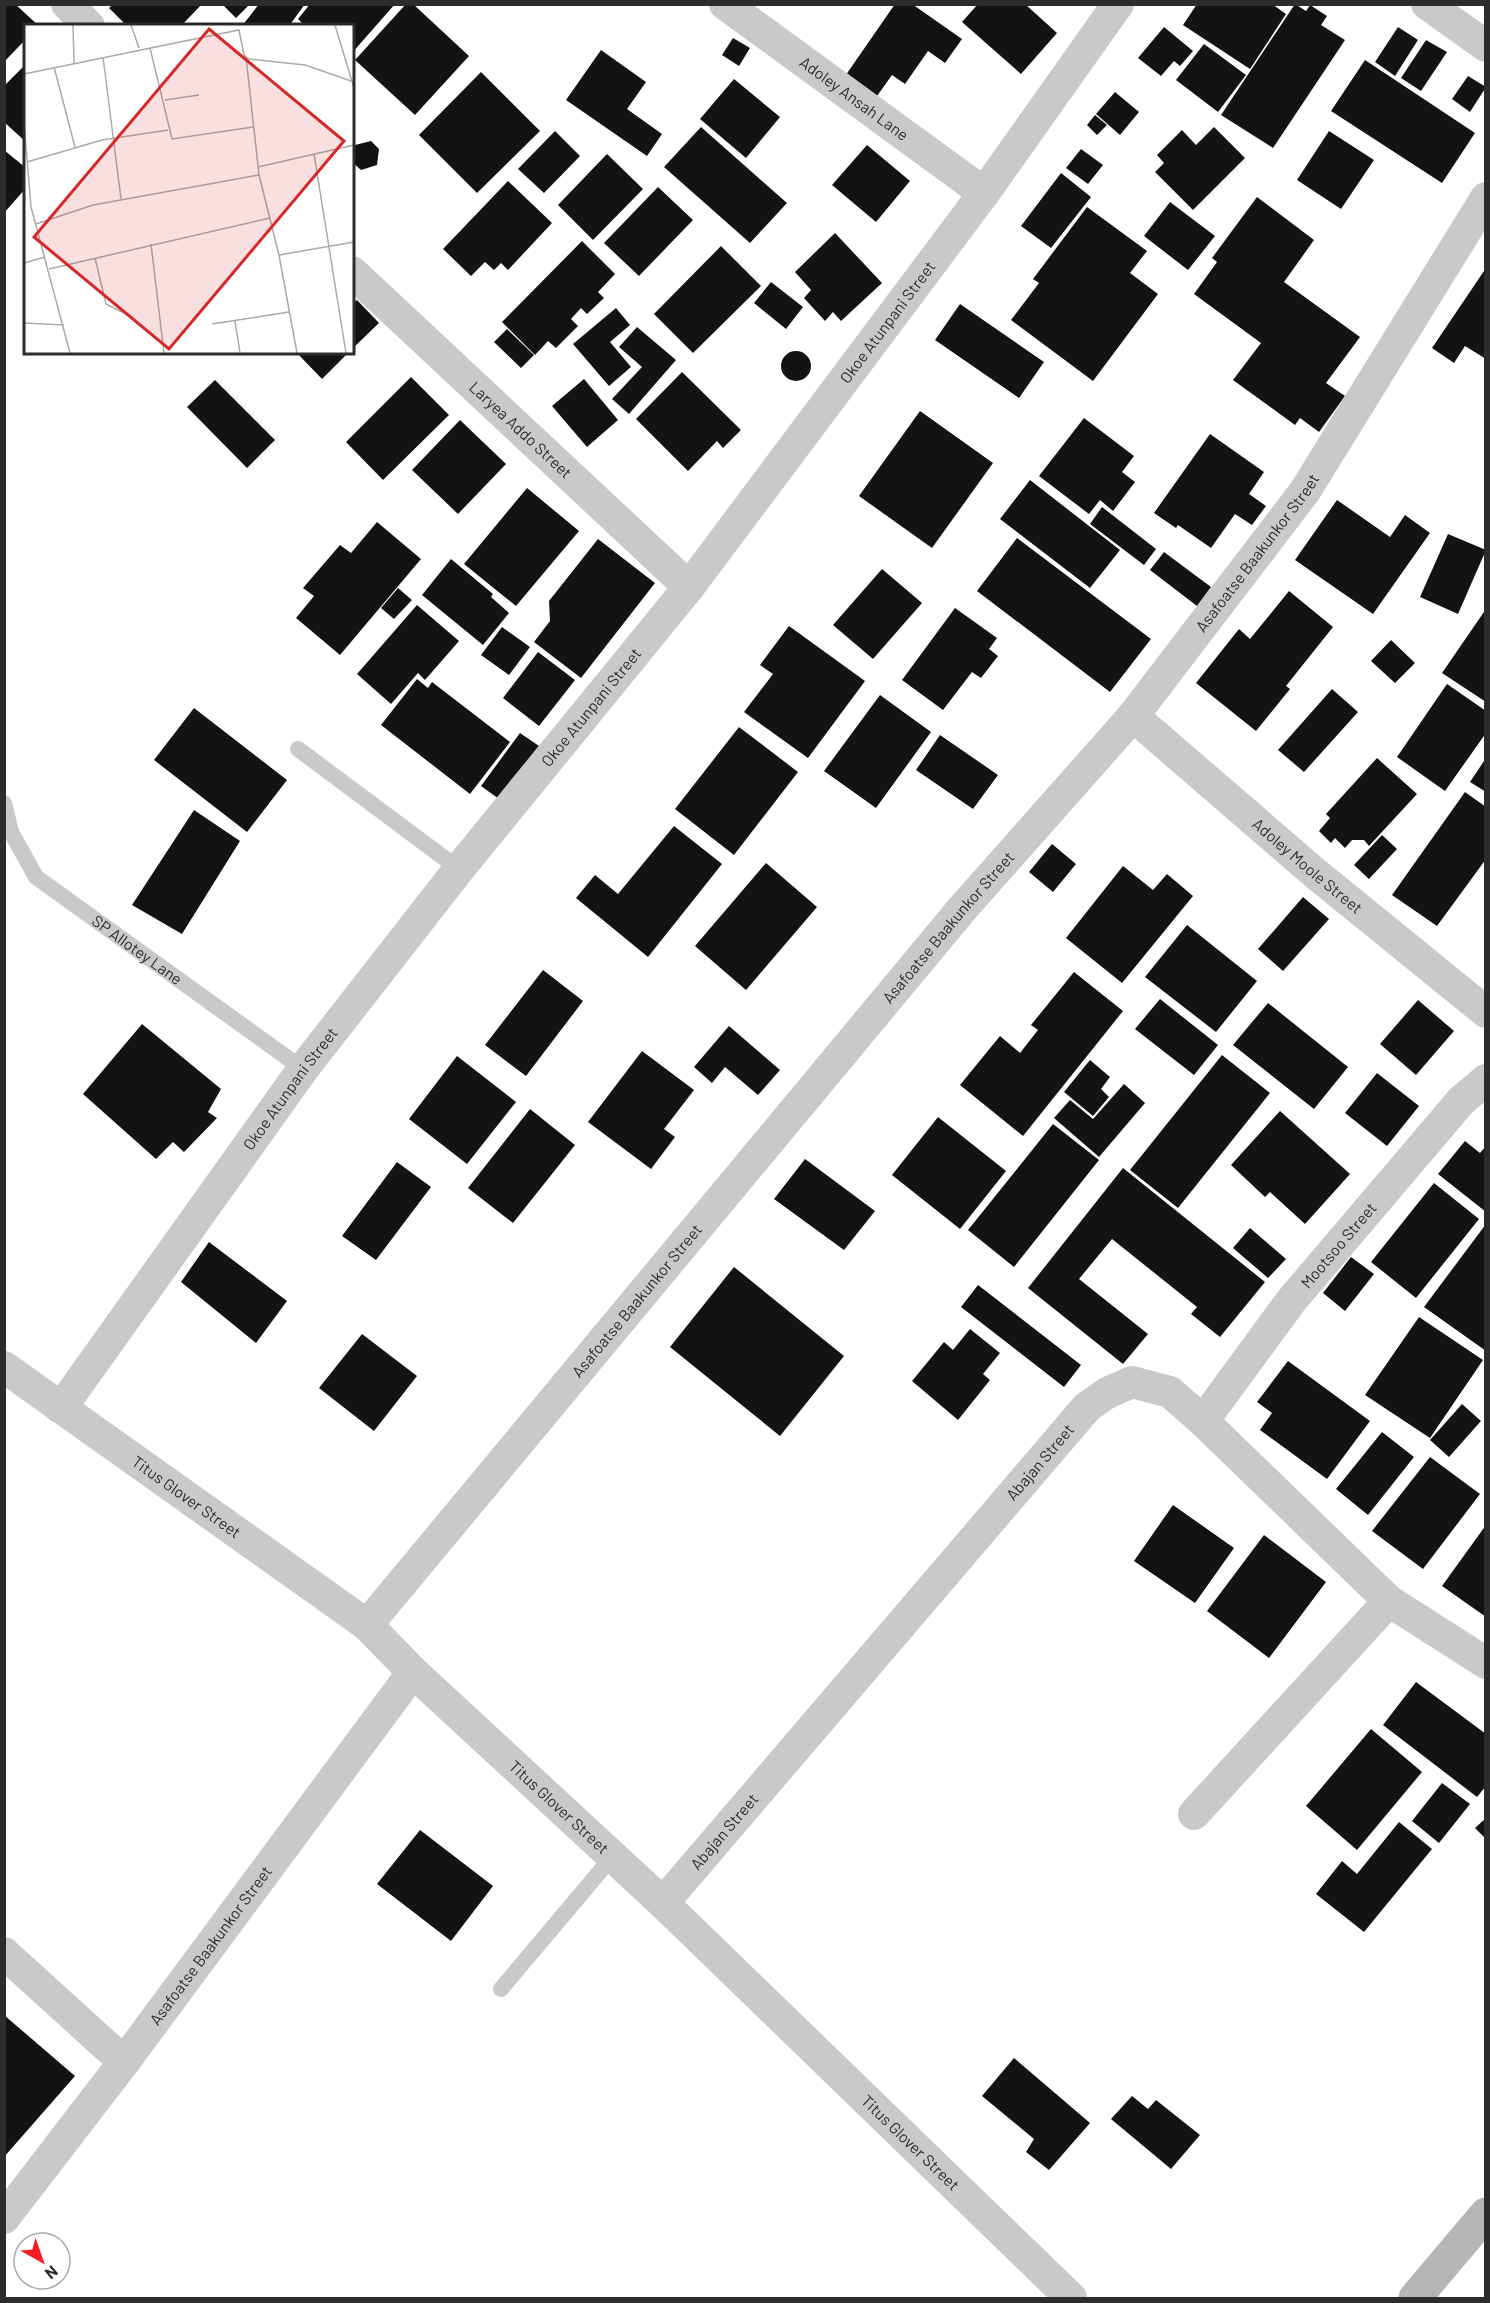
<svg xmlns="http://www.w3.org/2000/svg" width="1490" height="2303" font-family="Barlow,sans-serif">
	<rect width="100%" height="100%" fill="#fff"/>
	<path fill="#131313" d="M 4,4 L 15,4 L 39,26 L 26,26 L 26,39 L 4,62 Z
		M 113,4 L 202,4 L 181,26 L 127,26 L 109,8 Z
		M 222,4 L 250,4 L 236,18 Z
		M 259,4 L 305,4 L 289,26 L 242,26 Z
		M 310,4 L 395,4 L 352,53 L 352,26 L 305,26 L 298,19 Z
		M 406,4 L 413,4 L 469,56 L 415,115 L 355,60 Z
		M 895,4 L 912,4 L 962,39 L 945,63 L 928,51 L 905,84 L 892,75 L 872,103 L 841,82 Z
		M 978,4 L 1025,4 L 1057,33 L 1021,74 L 962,22 Z
		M 1197,4 L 1272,4 L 1286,14 L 1250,69 L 1183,25 Z
		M 1295,4 L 1306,11 L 1310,5 L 1327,16 L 1321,25 L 1345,40 L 1273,148 L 1221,115 Z
		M 1164,27 L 1193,51 L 1180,66 L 1174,61 L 1161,76 L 1138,58 Z
		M 1398,27 L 1418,40 L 1395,76 L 1375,62 Z
		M 733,38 L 750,48 L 739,66 L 722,55 Z
		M 1426,40 L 1447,52 L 1421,91 L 1401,78 Z
		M 1204,44 L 1246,75 L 1218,112 L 1176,80 Z
		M 601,50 L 646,82 L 627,109 L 662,134 L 647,156 L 566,100 Z
		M 1365,60 L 1475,133 L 1442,183 L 1331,111 Z
		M 26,64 L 26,142 L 4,122 L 4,86 Z
		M 481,72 L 540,131 L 477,193 L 419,135 Z
		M 1468,76 L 1486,87 L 1470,112 L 1452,99 Z
		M 734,79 L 780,117 L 746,158 L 700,119 Z
		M 1115,92 L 1139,112 L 1120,135 L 1096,114 Z
		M 1095,115 L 1107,125 L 1097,135 L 1087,125 Z
		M 701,127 L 787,203 L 750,243 L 664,167 Z
		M 1214,127 L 1245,158 L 1193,210 L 1155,172 L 1164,163 L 1157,155 L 1182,130 L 1196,145 Z
		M 555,131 L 580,156 L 544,193 L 518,169 Z
		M 1329,131 L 1374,160 L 1341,209 L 1297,180 Z
		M 371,141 L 379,149 L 377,165 L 361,170 L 352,162 L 352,153 L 355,145 Z
		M 867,145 L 910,181 L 876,222 L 832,185 Z
		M 1081,149 L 1103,165 L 1088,184 L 1066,168 Z
		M 4,150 L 26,168 L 26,188 L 4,213 Z
		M 607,154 L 643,189 L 593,240 L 558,205 Z
		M 1061,173 L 1091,197 L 1051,248 L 1021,226 Z
		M 508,181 L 552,223 L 508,270 L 501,263 L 494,270 L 485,262 L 471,276 L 443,249 Z
		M 658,187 L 693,220 L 639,276 L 604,243 Z
		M 1257,197 L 1314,240 L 1284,282 L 1360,337 L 1326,383 L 1345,396 L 1319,432 L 1300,418 L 1295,425 L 1233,380 L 1261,343 L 1194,294 L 1217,262 L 1212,258 Z
		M 1170,202 L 1215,236 L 1188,270 L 1144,236 Z
		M 1087,207 L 1147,251 L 1130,273 L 1158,294 L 1093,381 L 1011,320 L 1039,283 L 1033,279 Z
		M 835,233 L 882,283 L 841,321 L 833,312 L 825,321 L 804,298 L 811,290 L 795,272 Z
		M 582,241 L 615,274 L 598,292 L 604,298 L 587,314 L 581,308 L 571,319 L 578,326 L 556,348 L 548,341 L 535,355 L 502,322 Z
		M 721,246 L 761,286 L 693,353 L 654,314 Z
		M 1486,268 L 1486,359 L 1465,346 L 1454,363 L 1432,348 Z
		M 771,282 L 803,307 L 786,329 L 754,303 Z
		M 357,300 L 379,323 L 352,349 L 352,304 Z
		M 960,304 L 1044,362 L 1019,398 L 935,340 Z
		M 616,308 L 630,325 L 610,342 L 631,367 L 609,386 L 573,344 Z
		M 637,327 L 676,360 L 629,414 L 612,399 L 642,367 L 619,347 Z
		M 507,329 L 534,355 L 521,368 L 494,342 Z
		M781 366a15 15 0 1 1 30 0a15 15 0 1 1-30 0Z
		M 296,352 L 349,352 L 322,379 Z
		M 682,372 L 741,430 L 723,448 L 717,441 L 688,471 L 636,419 Z
		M 411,377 L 449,415 L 383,480 L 346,442 Z
		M 584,379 L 618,420 L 587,447 L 552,406 Z
		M 215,380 L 275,440 L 247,468 L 187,407 Z
		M 920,411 L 993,463 L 932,548 L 859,496 Z
		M 1084,418 L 1134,456 L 1122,472 L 1135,482 L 1113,511 L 1100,500 L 1089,514 L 1039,476 Z
		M 460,420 L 506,464 L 458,514 L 412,470 Z
		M 1210,434 L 1264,472 L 1249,494 L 1266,506 L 1252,525 L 1235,514 L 1211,548 L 1178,525 L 1176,528 L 1154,513 Z
		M 1030,480 L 1120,550 L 1090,588 L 1000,519 Z
		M 527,488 L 579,531 L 516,606 L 464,564 Z
		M 1337,500 L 1390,537 L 1405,515 L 1430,533 L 1373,614 L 1295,560 Z
		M 1102,507 L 1156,549 L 1144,565 L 1090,524 Z
		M 377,522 L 421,559 L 340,655 L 296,618 L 314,596 L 303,588 L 340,545 L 351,553 Z
		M 1448,534 L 1486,550 L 1458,614 L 1420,597 Z
		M 1017,538 L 1151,639 L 1110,692 L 977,591 Z
		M 598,539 L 655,583 L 581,678 L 534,642 L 550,621 L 549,601 Z
		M 1164,552 L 1211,587 L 1197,606 L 1150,570 Z
		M 451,559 L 493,594 L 491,597 L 509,613 L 483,645 L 422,595 Z
		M 882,569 L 922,603 L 873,659 L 833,625 Z
		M 398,588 L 412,600 L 394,619 L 381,608 Z
		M 1289,591 L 1333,627 L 1286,686 L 1290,689 L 1256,731 L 1196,683 L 1239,629 L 1250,639 Z
		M 417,605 L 459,641 L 425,680 L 418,673 L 391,704 L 357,674 Z
		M 955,608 L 997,638 L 989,649 L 998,656 L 981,678 L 972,672 L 943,710 L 902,680 Z
		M 1486,609 L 1486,702 L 1442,673 Z
		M 789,626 L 865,681 L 808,758 L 744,712 L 773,674 L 760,665 Z
		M 502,627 L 530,647 L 509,675 L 481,655 Z
		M 1391,640 L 1415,663 L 1395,683 L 1371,661 Z
		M 538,652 L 575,680 L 539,726 L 503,698 Z
		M 417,679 L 428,688 L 432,682 L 510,742 L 470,794 L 381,725 Z
		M 1447,684 L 1486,711 L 1486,733 L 1445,791 L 1397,757 Z
		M 1332,689 L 1358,712 L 1304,772 L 1278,750 Z
		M 880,695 L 931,732 L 876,808 L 824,771 Z
		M 194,708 L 287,780 L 247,832 L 154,760 Z
		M 739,727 L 798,772 L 734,855 L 675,809 Z
		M 520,733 L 539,746 L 499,799 L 481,786 Z
		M 940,735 L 998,775 L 973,809 L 916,770 Z
		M 1377,758 L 1417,794 L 1369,846 L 1364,840 L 1352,840 L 1345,848 L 1335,838 L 1331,843 L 1319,831 L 1330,818 L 1326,814 Z
		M 1486,758 L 1486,792 L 1470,782 Z
		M 1465,792 L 1486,807 L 1486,859 L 1437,926 L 1392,895 Z
		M 194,810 L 240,841 L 182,934 L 132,905 Z
		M 674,826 L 722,864 L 648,957 L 576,898 L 595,875 L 618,894 Z
		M 1382,835 L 1397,849 L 1369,879 L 1354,865 Z
		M 1052,844 L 1076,864 L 1053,892 L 1029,872 Z
		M 766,863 L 817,907 L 746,990 L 695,946 Z
		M 1123,866 L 1153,890 L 1167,874 L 1193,896 L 1122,983 L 1066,938 Z
		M 1303,897 L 1329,919 L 1283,971 L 1258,949 Z
		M 1187,925 L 1257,981 L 1216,1032 L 1145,977 Z
		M 543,970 L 583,1001 L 526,1076 L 485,1045 Z
		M 1074,972 L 1123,1011 L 1023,1136 L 960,1085 L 1000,1036 L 1020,1053 L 1038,1030 L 1031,1025 Z
		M 1160,999 L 1218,1045 L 1194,1075 L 1135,1029 Z
		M 1418,1000 L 1454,1031 L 1416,1075 L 1380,1044 Z
		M 1268,1003 L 1348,1067 L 1314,1109 L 1233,1045 Z
		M 142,1024 L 221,1089 L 208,1112 L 217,1118 L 184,1152 L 173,1142 L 156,1159 L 83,1094 Z
		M 729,1026 L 780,1070 L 758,1095 L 725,1067 L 712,1083 L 694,1067 Z
		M 642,1051 L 694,1090 L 664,1129 L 675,1137 L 651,1169 L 588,1122 Z
		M 1222,1055 L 1270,1093 L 1178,1208 L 1130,1170 Z
		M 457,1056 L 516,1102 L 467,1164 L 409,1119 Z
		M 1090,1060 L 1110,1077 L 1101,1089 L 1109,1097 L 1093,1116 L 1064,1092 Z
		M 1377,1073 L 1419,1106 L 1387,1146 L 1345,1113 Z
		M 1124,1084 L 1145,1103 L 1099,1157 L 1054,1118 L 1070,1100 L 1093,1119 Z
		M 530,1109 L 575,1145 L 513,1223 L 468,1188 Z
		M 1280,1111 L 1350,1174 L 1305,1224 L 1270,1192 L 1265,1197 L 1231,1165 Z
		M 938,1117 L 1006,1171 L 960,1229 L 892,1175 Z
		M 1053,1124 L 1099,1160 L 1014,1267 L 968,1230 Z
		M 1465,1141 L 1480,1153 L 1486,1146 L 1486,1212 L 1438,1174 Z
		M 805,1159 L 875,1211 L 844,1250 L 774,1199 Z
		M 397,1162 L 431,1187 L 376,1260 L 342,1236 Z
		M 1123,1168 L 1265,1282 L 1220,1337 L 1191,1314 L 1197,1307 L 1112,1239 L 1079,1279 L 1148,1334 L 1123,1364 L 1028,1288 Z
		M 1434,1183 L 1479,1219 L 1416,1298 L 1371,1262 Z
		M 1486,1224 L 1486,1351 L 1424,1307 Z
		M 1250,1228 L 1286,1259 L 1268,1278 L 1233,1248 Z
		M 209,1242 L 287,1301 L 256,1343 L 181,1282 Z
		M 1351,1257 L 1374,1274 L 1345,1311 L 1323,1293 Z
		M 734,1267 L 844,1356 L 780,1436 L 670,1347 Z
		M 978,1285 L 1081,1365 L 1064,1387 L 961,1307 Z
		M 1419,1317 L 1483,1360 L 1430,1438 L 1365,1395 Z
		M 970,1329 L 1000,1353 L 983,1374 L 990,1380 L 958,1420 L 912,1381 L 944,1342 L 953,1350 Z
		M 362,1334 L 417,1376 L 374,1431 L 319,1388 Z
		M 1288,1361 L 1370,1421 L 1327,1479 L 1260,1430 L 1272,1413 L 1257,1402 Z
		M 1462,1404 L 1481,1421 L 1449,1457 L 1430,1440 Z
		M 1382,1432 L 1414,1457 L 1368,1515 L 1336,1489 Z
		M 1430,1457 L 1480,1494 L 1423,1569 L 1372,1531 Z
		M 1173,1505 L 1234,1548 L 1195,1603 L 1134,1561 Z
		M 1486,1525 L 1486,1617 L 1442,1586 Z
		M 1264,1535 L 1326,1582 L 1269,1658 L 1207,1611 Z
		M 1416,1682 L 1486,1734 L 1486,1786 L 1477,1797 L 1383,1725 Z
		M 1371,1729 L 1422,1772 L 1357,1850 L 1306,1806 Z
		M 1442,1783 L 1470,1804 L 1439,1843 L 1412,1821 Z
		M 1486,1818 L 1486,1839 L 1475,1828 Z
		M 1399,1822 L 1432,1849 L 1364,1932 L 1316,1894 L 1342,1861 L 1357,1874 Z
		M 420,1830 L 493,1886 L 451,1941 L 377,1884 Z
		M 4,2015 L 75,2076 L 4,2157 Z
		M 1014,2058 L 1090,2123 L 1049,2170 L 1026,2152 L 1034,2139 L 982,2096 Z
		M 1132,2096 L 1148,2109 L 1156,2100 L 1200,2135 L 1171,2169 L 1111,2119 Z"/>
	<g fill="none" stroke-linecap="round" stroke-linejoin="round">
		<g stroke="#c9c9c9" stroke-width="16">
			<path d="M 298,749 L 459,869"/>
			<path id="s1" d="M 4,803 L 11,832 L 36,877 L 303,1069"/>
			<path d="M 501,1989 L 613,1856"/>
		</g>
		<g stroke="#c9c9c9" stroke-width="32">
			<path d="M 67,4 L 89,26"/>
			<path id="s2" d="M 725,4 L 984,193"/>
			<path d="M 1427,4 L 1486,46"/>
			<path id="s3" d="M 352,272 L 689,587"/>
			<path id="s4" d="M 1133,716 L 1316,874 L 1486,1012"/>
			<path id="s5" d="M 4,1367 L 367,1625 L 413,1672 L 663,1903 L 1071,2298"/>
			<path id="s6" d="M 61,1408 L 303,1069 L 459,869 L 689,587 L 984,193 L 1118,4"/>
			<path id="s7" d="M 1203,1421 L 1291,1301 L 1461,1101 L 1486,1080"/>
			<path id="s8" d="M 367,1625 L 962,909 L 1133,716 L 1305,491 L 1486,198"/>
			<path d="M 1194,1814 L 1389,1601"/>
			<path id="s9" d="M 663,1903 L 1087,1407 L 1107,1393 L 1132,1382 L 1170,1392 L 1203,1421 L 1389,1601 L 1486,1663"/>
			<path d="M 4,1953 L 124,2062"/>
			<path id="s10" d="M 4,2218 L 124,2062 L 413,1672"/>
		</g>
		<path stroke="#b6b6b6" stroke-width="33" d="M 1415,2298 L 1486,2214"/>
	</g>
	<g text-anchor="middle" stroke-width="6" stroke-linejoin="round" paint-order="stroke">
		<g font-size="16" fill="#2c2c2c" stroke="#fff">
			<text dy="6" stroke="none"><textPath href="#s2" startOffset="160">Adoley Ansah Lane</textPath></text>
			<text dy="6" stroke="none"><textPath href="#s6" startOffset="1365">Okoe Atunpani Street</textPath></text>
			<text dy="6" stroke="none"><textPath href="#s3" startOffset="231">Laryea Addo Street</textPath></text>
			<text dy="6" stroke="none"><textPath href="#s8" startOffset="1394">Asafoatse Baakunkor Street</textPath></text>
			<text dy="6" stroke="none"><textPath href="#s6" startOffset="879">Okoe Atunpani Street</textPath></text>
			<text dy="6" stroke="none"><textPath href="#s4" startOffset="230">Adoley Moole Street</textPath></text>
			<text dy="6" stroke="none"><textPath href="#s8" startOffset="908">Asafoatse Baakunkor Street</textPath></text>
			<text dy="6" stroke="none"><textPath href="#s1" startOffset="206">SP Allotey Lane</textPath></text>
			<text dy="6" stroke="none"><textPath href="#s6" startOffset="393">Okoe Atunpani Street</textPath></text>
			<text dy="6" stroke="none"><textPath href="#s7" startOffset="222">Mootsoo Street</textPath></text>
			<text dy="6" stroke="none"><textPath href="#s8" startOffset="422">Asafoatse Baakunkor Street</textPath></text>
			<text dy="6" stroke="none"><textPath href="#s9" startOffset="580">Abajan Street</textPath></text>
			<text dy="6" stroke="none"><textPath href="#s5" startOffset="224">Titus Glover Street</textPath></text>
			<text dy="6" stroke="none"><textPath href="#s5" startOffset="710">Titus Glover Street</textPath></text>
			<text dy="6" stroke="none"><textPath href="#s9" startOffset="94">Abajan Street</textPath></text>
			<text dy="6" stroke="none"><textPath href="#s10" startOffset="342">Asafoatse Baakunkor Street</textPath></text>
			<text dy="6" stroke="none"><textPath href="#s5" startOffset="1196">Titus Glover Street</textPath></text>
		</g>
	</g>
	<g transform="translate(24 24)">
		<rect width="330" height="330" fill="#fff"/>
		<path fill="none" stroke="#ababab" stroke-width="1.5" d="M 49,1 L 50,39M 107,1 L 115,24M 311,1 L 330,64M 126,24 L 148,115 L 229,103M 79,33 L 97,175M 222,33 L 235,151 L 255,231 L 273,329M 30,43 L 51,123M 0,50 L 215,6 L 220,31 L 225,35 L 281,41 L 330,58M 141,76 L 175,71M 0,99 L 7,183 L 46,329M 290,130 L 322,329M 3,138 L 78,116 L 144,106M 234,143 L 330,121M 12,200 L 69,181 L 235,151M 127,220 L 140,329M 255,231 L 330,218M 71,234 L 82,280 L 100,289M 0,239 L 21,233M 25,245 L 246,194M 211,297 L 216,329M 0,299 L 40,301M 188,300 L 265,288"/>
		<path fill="#d62828" fill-opacity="0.15" stroke="#d62828" stroke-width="3" d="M 185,5 L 320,117 L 145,325 L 10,213 Z"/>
		<rect width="330" height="330" fill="none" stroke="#2c2c2c" stroke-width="3"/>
	</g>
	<rect width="1490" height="2303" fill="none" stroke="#2c2c2c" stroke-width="12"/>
	<g transform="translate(42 2261) rotate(140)"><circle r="28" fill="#ffffff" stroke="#ababab" stroke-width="1.5"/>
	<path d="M0-4.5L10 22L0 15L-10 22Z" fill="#f61b21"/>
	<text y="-9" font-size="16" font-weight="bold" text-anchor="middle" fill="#2c2c2c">N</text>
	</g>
</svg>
